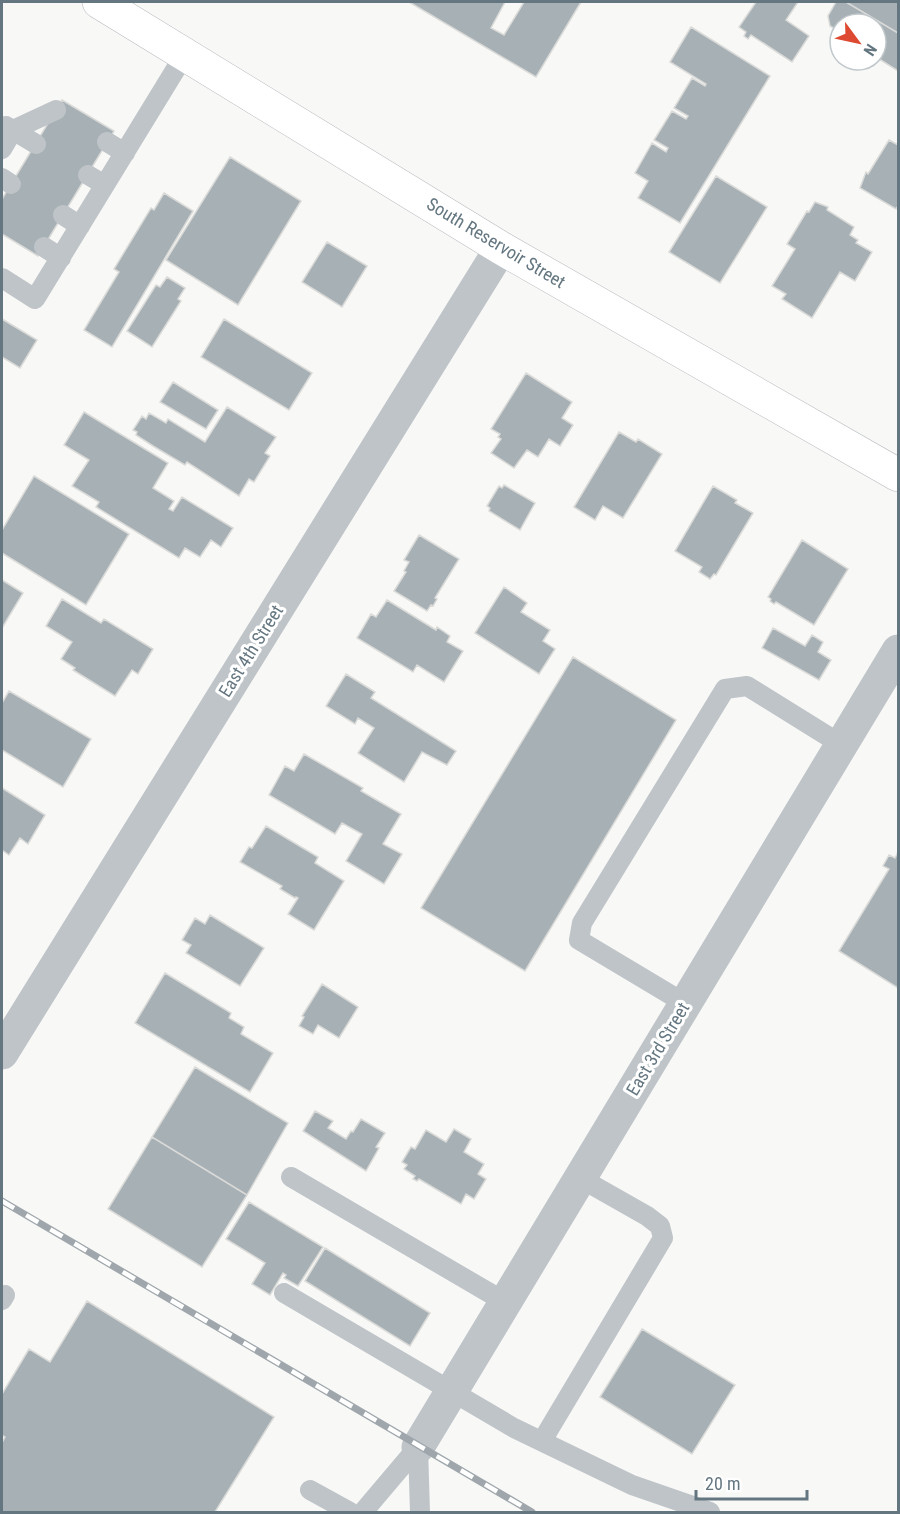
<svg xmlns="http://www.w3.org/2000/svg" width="900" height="1514" font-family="'Roboto Condensed',sans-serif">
	<rect width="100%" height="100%" fill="#f8f8f6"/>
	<path fill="#a6b0b5" stroke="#dadad8" stroke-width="1.5" d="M 409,2 L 505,2 L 491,28 L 504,35 L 524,2 L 581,2 L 536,77 Z
		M 756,2 L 798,2 L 786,20 L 809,36 L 792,62 L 751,35 L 748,39 L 744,36 L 746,32 L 739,27 Z
		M 836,2 L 846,2 L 898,33 L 898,71 L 876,57 L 876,24 L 840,24 L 840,32 L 830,26 L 828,16 Z
		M 846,2 L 898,2 L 898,33 Z
		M 691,27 L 770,76 L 680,223 L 638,198 L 648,181 L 635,173 L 652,143 L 666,152 L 668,148 L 654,140 L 672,111 L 686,119 L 688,116 L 674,108 L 692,78 L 705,86 L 706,84 L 670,62 Z
		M 62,100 L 114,131 L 38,256 L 2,234 L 2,199 Z
		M 889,140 L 898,145 L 898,206 L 896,209 L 860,188 L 866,172 L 868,174 Z
		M 230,157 L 301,201 L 238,305 L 166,260 Z
		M 716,176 L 767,207 L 720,283 L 669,252 Z
		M 164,193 L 193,211 L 112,347 L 84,330 L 119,272 L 114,269 L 151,208 L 154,210 Z
		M 815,202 L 828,207 L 827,210 L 854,227 L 850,235 L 858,240 L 856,243 L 872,252 L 855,281 L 840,272 L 812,318 L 782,299 L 786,294 L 772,286 L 795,249 L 787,244 L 807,211 L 809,212 Z
		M 327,242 L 367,266 L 342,307 L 302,282 Z
		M 167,277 L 185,288 L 178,299 L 181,301 L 152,347 L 127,331 L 156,285 L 160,287 Z
		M 2,319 L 37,340 L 20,368 L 2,357 Z
		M 224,319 L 312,373 L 289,410 L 201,357 Z
		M 526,373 L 572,402 L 562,418 L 573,425 L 560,446 L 549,439 L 538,457 L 527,450 L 514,468 L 491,453 L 501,439 L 498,437 L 500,434 L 491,429 Z
		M 173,382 L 218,410 L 206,429 L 160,402 Z
		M 227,407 L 276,437 L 265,453 L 270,456 L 254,482 L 249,479 L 239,496 L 187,462 L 185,465 L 153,446 L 136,435 L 137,432 L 133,430 L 142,416 L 146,419 L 149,413 L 166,423 L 168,419 L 205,442 Z
		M 84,412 L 168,463 L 153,488 L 174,501 L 169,509 L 173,511 L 182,497 L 233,528 L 221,547 L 211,540 L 200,557 L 185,548 L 179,558 L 96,507 L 99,502 L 72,486 L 89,460 L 64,445 Z
		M 619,432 L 636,442 L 638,439 L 662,454 L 623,518 L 603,506 L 595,520 L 574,507 Z
		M 34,476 L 129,534 L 86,605 L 2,553 L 2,530 Z
		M 504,485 L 535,503 L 520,530 L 489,511 L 490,508 L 487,506 L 499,486 L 502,488 Z
		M 713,486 L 737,500 L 735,503 L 753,513 L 716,575 L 714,574 L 710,579 L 699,572 L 702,567 L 675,551 Z
		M 419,535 L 459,559 L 435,598 L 437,599 L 433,606 L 431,605 L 427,611 L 394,591 L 406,572 L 404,571 L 409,562 L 404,560 Z
		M 802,540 L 848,569 L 814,625 L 776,602 L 774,604 L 770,601 L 771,599 L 768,597 Z
		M 2,580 L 23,593 L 2,628 Z
		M 504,587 L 527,603 L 521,612 L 550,630 L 543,641 L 555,649 L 539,674 L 475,633 Z
		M 62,599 L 101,623 L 104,619 L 153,649 L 138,674 L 132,670 L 115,696 L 73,670 L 75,668 L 61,659 L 72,642 L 46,626 Z
		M 387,600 L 436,630 L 437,627 L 450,636 L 447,642 L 463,651 L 444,682 L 417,665 L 413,672 L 357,638 L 371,614 L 376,617 Z
		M 773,628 L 805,646 L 812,635 L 823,642 L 818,652 L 831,660 L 819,680 L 762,648 Z
		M 573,657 L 676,720 L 525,971 L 421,908 Z
		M 346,674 L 375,692 L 371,698 L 456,751 L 447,765 L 422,752 L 404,782 L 358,753 L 374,728 L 358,718 L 355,724 L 326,706 Z
		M 9,691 L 91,739 L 63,787 L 2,750 L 2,703 Z
		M 304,754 L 363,788 L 361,791 L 401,814 L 383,844 L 402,854 L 384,884 L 346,861 L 362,834 L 342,823 L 335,834 L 269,795 L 285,766 L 294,771 Z
		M 2,788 L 45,815 L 28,844 L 20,838 L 9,855 L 2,850 Z
		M 266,826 L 318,857 L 315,863 L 344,881 L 314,930 L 288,914 L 298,898 L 296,897 L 295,898 L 280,889 L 282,886 L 240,862 L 249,847 L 252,848 Z
		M 898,852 L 898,988 L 839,951 L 889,869 L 883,866 L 889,855 L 895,858 Z
		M 210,915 L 264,948 L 240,986 L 186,953 L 191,945 L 182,940 L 195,918 L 205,924 Z
		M 165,973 L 231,1013 L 229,1018 L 244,1027 L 241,1034 L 273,1053 L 250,1092 L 135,1023 Z
		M 322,984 L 358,1007 L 339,1038 L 318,1025 L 313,1034 L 299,1026 L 304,1017 L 302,1016 Z
		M 195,1067 L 288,1123 L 247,1195 L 152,1137 Z
		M 315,1111 L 333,1121 L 328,1128 L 346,1139 L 351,1131 L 353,1132 L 361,1119 L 385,1133 L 376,1147 L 379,1148 L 366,1171 L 303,1131 Z
		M 454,1129 L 471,1139 L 464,1152 L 484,1164 L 478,1174 L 486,1179 L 474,1199 L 466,1194 L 461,1204 L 419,1179 L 417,1181 L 413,1179 L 415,1176 L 404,1169 L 407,1165 L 402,1162 L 411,1147 L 415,1149 L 426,1130 L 446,1142 Z
		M 152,1137 L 247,1195 L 202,1267 L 108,1209 Z
		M 249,1202 L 323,1247 L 298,1286 L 284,1278 L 286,1275 L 283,1273 L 270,1295 L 252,1284 L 265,1263 L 226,1239 Z
		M 325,1248 L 430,1313 L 410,1346 L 305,1281 Z
		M 87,1301 L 274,1417 L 215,1512 L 2,1512 L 2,1443 L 5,1437 L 2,1435 L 2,1394 L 29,1349 L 50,1362 Z
		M 642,1329 L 735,1385 L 692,1454 L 600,1397 Z"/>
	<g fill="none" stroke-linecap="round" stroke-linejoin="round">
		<defs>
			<path id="primary" d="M 99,2 L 501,248 L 898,475"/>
		</defs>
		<use href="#primary" stroke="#b3b9bc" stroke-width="34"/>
		<path stroke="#bfc4c8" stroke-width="20" d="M 6,126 L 36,144
			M 107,142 L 125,153
			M 2,149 L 13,130 L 56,110
			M 88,175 L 105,185
			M 2,178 L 11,184
			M 63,215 L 80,226
			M 44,247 L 61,258
			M 2,278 L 35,299 L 185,54
			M 686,1004 L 579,940 L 582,923 L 725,689 L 747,686 L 842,745
			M 291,1177 L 505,1302
			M 284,1293 L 514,1428 L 632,1485 L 710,1512
			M 2,1300 L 5,1295
			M 542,1441 L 663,1238 L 660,1226 L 647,1216 L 580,1178
			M 418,1447 L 420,1512
			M 310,1490 L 350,1512
			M 363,1512 L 418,1447"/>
		<path stroke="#bfc4c8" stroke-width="33" d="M 2,1053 L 501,248
			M 418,1447 L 898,651"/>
		<use href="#primary" stroke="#fff" stroke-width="33"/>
		<defs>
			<path id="rail" d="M 2,1201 L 532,1512"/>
		</defs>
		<use href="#rail" stroke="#9fa7ac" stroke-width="7"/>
		<use href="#rail" stroke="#fff" stroke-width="4.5" stroke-dasharray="14" stroke-linecap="butt"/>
	</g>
	<g text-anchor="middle" stroke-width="6" stroke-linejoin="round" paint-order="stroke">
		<g font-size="18" fill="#647680" stroke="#fff">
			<text transform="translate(496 243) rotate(31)" y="6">South Reservoir Street</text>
			<text transform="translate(251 651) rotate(-58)" y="6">East 4th Street</text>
			<text transform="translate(658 1049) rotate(-59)" y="6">East 3rd Street</text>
		</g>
	</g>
	<rect width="900" height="1514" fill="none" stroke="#647680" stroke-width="6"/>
	<g transform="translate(858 42) rotate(123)"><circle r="28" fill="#ffffff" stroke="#c1c8cc" stroke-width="1.5"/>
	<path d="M0-4.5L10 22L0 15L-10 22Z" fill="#dd4931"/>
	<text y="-9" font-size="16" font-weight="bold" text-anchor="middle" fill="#647680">N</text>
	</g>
	<path d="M696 1490v9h111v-9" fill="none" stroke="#647680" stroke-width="3"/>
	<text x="705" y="1490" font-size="18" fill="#647680" stroke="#ffffff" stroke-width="4.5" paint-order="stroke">20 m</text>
</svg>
